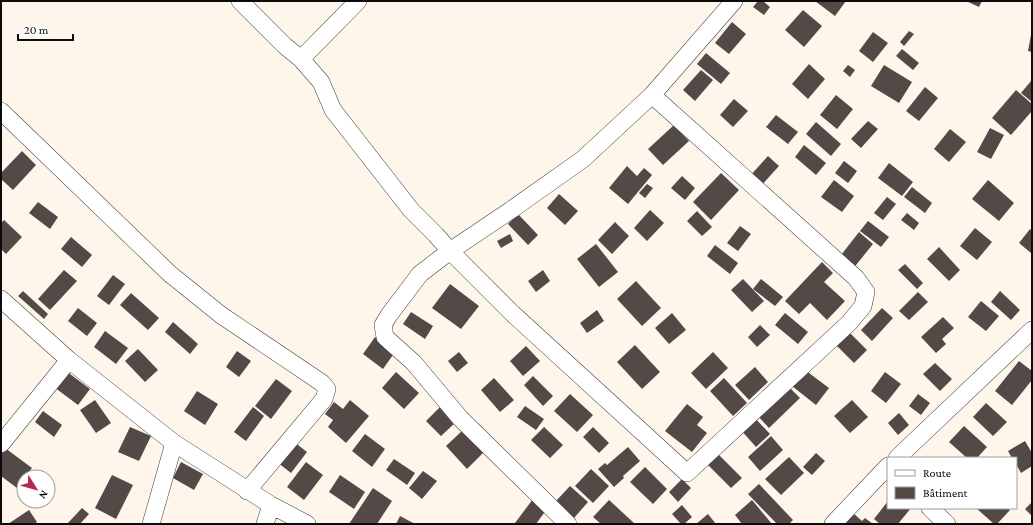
<svg xmlns="http://www.w3.org/2000/svg" width="1033" height="525" font-family="'Crimson Pro',serif">
	<rect width="100%" height="100%" fill="#fef6ea"/>
	<path fill="#534a48" d="M 758,1 L 763,1 L 770,7 L 764,15 L 753,7 Z
		M 815,1 L 846,1 L 835,16 Z
		M 966,1 L 982,1 L 979,7 Z
		M 803,10 L 822,26 L 804,47 L 785,30 Z
		M 732,22 L 746,34 L 729,54 L 715,43 Z
		M 909,31 L 914,34 L 904,46 L 900,42 Z
		M 873,32 L 888,43 L 873,62 L 859,51 Z
		M 1031,35 L 1032,35 L 1032,52 L 1028,51 Z
		M 902,49 L 919,63 L 913,70 L 896,56 Z
		M 706,53 L 730,73 L 721,84 L 697,64 Z
		M 809,64 L 825,79 L 808,99 L 792,84 Z
		M 848,65 L 855,70 L 850,77 L 843,71 Z
		M 884,65 L 912,82 L 899,103 L 871,86 Z
		M 701,70 L 713,80 L 695,101 L 683,90 Z
		M 1031,81 L 1032,82 L 1032,102 L 1021,93 Z
		M 925,87 L 938,98 L 919,121 L 906,111 Z
		M 1016,90 L 1032,104 L 1032,111 L 1011,135 L 992,118 Z
		M 836,95 L 853,109 L 837,129 L 820,115 Z
		M 734,99 L 748,111 L 733,127 L 720,115 Z
		M 776,115 L 798,132 L 788,144 L 766,127 Z
		M 868,121 L 878,129 L 861,148 L 851,139 Z
		M 816,122 L 841,144 L 831,156 L 806,134 Z
		M 674,125 L 689,141 L 663,165 L 648,149 Z
		M 990,128 L 1004,135 L 991,159 L 977,152 Z
		M 950,129 L 966,142 L 949,162 L 934,149 Z
		M 804,145 L 826,163 L 816,175 L 795,157 Z
		M 22,151 L 36,165 L 13,190 L 1,179 L 1,173 Z
		M 768,156 L 779,166 L 759,188 L 748,178 Z
		M 844,161 L 857,171 L 848,183 L 835,173 Z
		M 889,163 L 913,182 L 902,196 L 878,178 Z
		M 627,166 L 637,176 L 644,168 L 652,175 L 628,204 L 609,188 Z
		M 721,173 L 739,190 L 711,220 L 693,202 Z
		M 682,176 L 695,188 L 685,200 L 671,188 Z
		M 834,180 L 854,196 L 842,212 L 821,197 Z
		M 988,180 L 1014,203 L 999,221 L 972,199 Z
		M 647,184 L 653,188 L 645,198 L 639,193 Z
		M 912,187 L 932,203 L 925,213 L 904,197 Z
		M 559,194 L 578,211 L 565,225 L 547,208 Z
		M 887,197 L 896,204 L 883,220 L 874,213 Z
		M 38,202 L 58,217 L 50,229 L 29,213 Z
		M 650,210 L 664,223 L 647,241 L 634,228 Z
		M 697,211 L 712,227 L 702,236 L 687,221 Z
		M 907,213 L 919,223 L 914,230 L 901,220 Z
		M 518,214 L 538,235 L 528,245 L 508,224 Z
		M 4,220 L 22,237 L 6,254 L 1,249 L 1,223 Z
		M 868,221 L 889,237 L 881,247 L 860,231 Z
		M 615,222 L 629,236 L 612,254 L 598,240 Z
		M 740,226 L 751,234 L 738,251 L 727,243 Z
		M 975,228 L 992,242 L 977,260 L 960,246 Z
		M 1030,229 L 1032,231 L 1032,252 L 1031,253 L 1019,243 Z
		M 859,232 L 873,244 L 852,270 L 838,259 Z
		M 510,234 L 513,241 L 501,248 L 497,241 Z
		M 71,237 L 92,255 L 82,267 L 61,249 Z
		M 596,244 L 618,272 L 599,287 L 577,259 Z
		M 715,245 L 738,263 L 730,274 L 707,256 Z
		M 939,247 L 960,270 L 949,281 L 927,259 Z
		M 822,262 L 833,273 L 824,282 L 845,301 L 827,320 L 810,303 L 799,314 L 785,301 Z
		M 905,264 L 923,283 L 917,289 L 898,270 Z
		M 64,270 L 77,281 L 50,310 L 38,299 Z
		M 543,270 L 550,281 L 536,292 L 528,281 Z
		M 113,275 L 125,284 L 109,305 L 97,296 Z
		M 743,279 L 764,301 L 752,312 L 731,290 Z
		M 761,279 L 783,297 L 775,306 L 753,289 Z
		M 636,281 L 661,308 L 642,326 L 617,299 Z
		M 450,284 L 479,306 L 461,329 L 432,308 Z
		M 23,291 L 48,314 L 44,319 L 18,296 Z
		M 1000,291 L 1020,310 L 1011,320 L 991,302 Z
		M 918,292 L 928,302 L 909,320 L 899,311 Z
		M 131,293 L 159,318 L 148,330 L 120,305 Z
		M 981,301 L 999,316 L 986,331 L 968,317 Z
		M 78,308 L 97,323 L 87,336 L 68,321 Z
		M 882,308 L 893,318 L 872,341 L 861,330 Z
		M 597,310 L 604,321 L 587,333 L 580,323 Z
		M 411,312 L 433,326 L 425,339 L 403,324 Z
		M 672,313 L 686,330 L 669,344 L 655,328 Z
		M 785,313 L 808,332 L 798,344 L 775,325 Z
		M 943,317 L 954,328 L 942,339 L 946,344 L 936,353 L 921,337 Z
		M 173,322 L 198,344 L 190,354 L 165,332 Z
		M 760,325 L 770,335 L 757,347 L 748,337 Z
		M 105,331 L 128,348 L 116,364 L 94,347 Z
		M 848,331 L 867,350 L 854,363 L 835,344 Z
		M 375,337 L 395,352 L 383,369 L 363,354 Z
		M 635,345 L 660,372 L 642,389 L 617,362 Z
		M 526,346 L 540,361 L 523,376 L 510,361 Z
		M 138,349 L 158,370 L 145,382 L 125,361 Z
		M 237,351 L 251,361 L 239,377 L 226,367 Z
		M 459,352 L 468,363 L 457,372 L 448,361 Z
		M 713,352 L 728,368 L 706,389 L 691,373 Z
		M 1019,361 L 1032,371 L 1032,380 L 1012,405 L 995,391 Z
		M 935,363 L 952,379 L 940,391 L 923,374 Z
		M 755,367 L 768,382 L 749,400 L 735,385 Z
		M 805,370 L 829,388 L 816,405 L 792,386 Z
		M 66,371 L 90,389 L 78,405 L 54,387 Z
		M 396,372 L 419,393 L 404,409 L 382,388 Z
		M 885,372 L 901,384 L 886,403 L 871,391 Z
		M 533,376 L 553,396 L 543,406 L 524,385 Z
		M 494,378 L 514,400 L 500,412 L 481,390 Z
		M 724,378 L 747,403 L 733,416 L 710,391 Z
		M 276,379 L 292,391 L 271,419 L 255,406 Z
		M 787,385 L 800,398 L 769,428 L 756,414 Z
		M 197,391 L 218,404 L 205,425 L 184,411 Z
		M 570,394 L 593,415 L 577,432 L 554,411 Z
		M 918,394 L 930,403 L 921,415 L 909,406 Z
		M 95,400 L 111,423 L 96,433 L 80,410 Z
		M 350,400 L 369,416 L 346,443 L 328,427 L 333,420 L 325,414 L 334,402 L 343,409 Z
		M 852,400 L 868,417 L 850,433 L 834,416 Z
		M 986,403 L 1007,422 L 993,436 L 973,417 Z
		M 687,404 L 703,417 L 697,425 L 707,433 L 692,452 L 665,431 Z
		M 441,406 L 456,422 L 441,436 L 426,421 Z
		M 525,406 L 544,419 L 536,430 L 517,417 Z
		M 253,407 L 264,416 L 246,441 L 234,432 Z
		M 43,411 L 62,425 L 54,437 L 35,422 Z
		M 899,413 L 909,425 L 898,435 L 888,423 Z
		M 753,416 L 770,434 L 756,447 L 740,429 Z
		M 964,426 L 987,447 L 977,458 L 967,458 L 949,442 Z
		M 130,427 L 151,436 L 139,461 L 118,452 Z
		M 544,427 L 563,445 L 550,458 L 531,440 Z
		M 593,427 L 609,443 L 599,453 L 583,437 Z
		M 463,430 L 484,452 L 467,469 L 446,446 Z
		M 365,434 L 385,449 L 372,467 L 352,451 Z
		M 771,436 L 783,450 L 760,471 L 748,457 Z
		M 293,441 L 307,452 L 291,473 L 277,462 Z
		M 1025,441 L 1032,453 L 1032,466 L 1021,473 L 1016,464 L 1016,458 L 1012,458 L 1008,451 Z
		M 628,447 L 640,461 L 623,476 L 624,478 L 614,487 L 598,469 L 605,463 L 607,465 Z
		M 5,448 L 32,468 L 17,488 L 1,476 L 1,453 Z
		M 717,453 L 742,478 L 731,488 L 706,463 Z
		M 816,453 L 825,461 L 812,475 L 803,467 Z
		M 789,457 L 804,473 L 781,495 L 765,479 Z
		M 394,459 L 415,473 L 407,485 L 386,470 Z
		M 181,462 L 203,474 L 194,490 L 173,478 Z
		M 306,462 L 323,475 L 304,500 L 287,487 Z
		M 645,467 L 667,489 L 653,504 L 630,482 Z
		M 591,469 L 609,486 L 593,503 L 575,486 Z
		M 423,471 L 437,481 L 422,499 L 409,488 Z
		M 112,475 L 133,485 L 116,519 L 95,508 Z
		M 340,475 L 365,492 L 354,509 L 329,492 Z
		M 682,479 L 691,488 L 678,502 L 669,492 Z
		M 759,484 L 793,520 L 789,524 L 777,524 L 748,494 Z
		M 570,486 L 588,502 L 574,518 L 556,501 Z
		M 373,488 L 392,501 L 377,524 L 349,524 Z
		M 533,499 L 547,509 L 536,524 L 517,524 L 515,523 Z
		M 609,500 L 634,523 L 633,524 L 601,524 L 593,517 Z
		M 752,500 L 772,524 L 742,524 L 735,515 Z
		M 888,501 L 888,508 L 911,508 L 898,524 L 880,524 L 874,519 Z
		M 1032,502 L 1032,516 L 1025,509 Z
		M 682,505 L 692,517 L 684,524 L 681,524 L 672,514 Z
		M 82,508 L 89,514 L 80,524 L 67,524 Z
		M 976,508 L 1007,508 L 1010,510 L 997,524 L 994,524 Z
		M 29,510 L 37,522 L 34,524 L 8,524 Z
		M 853,513 L 862,521 L 865,518 L 873,524 L 844,524 Z
		M 708,514 L 716,524 L 696,524 Z
		M 400,516 L 415,524 L 396,524 Z"/>
	<g fill="none" stroke-linecap="round" stroke-linejoin="round">
		<defs>
			<path id="minor" d="M 240,1 L 285,46 L 301,59
				M 358,1 L 301,59 L 321,82 L 333,110 L 411,210 L 436,235 L 450,251 L 513,314 L 687,473 L 849,323 L 863,306 L 866,292 L 856,278 L 652,95
				M 1,111 L 170,274 L 221,315 L 322,383 L 327,389 L 324,399 L 247,491
				M 1,299 L 69,360 L 174,443 L 271,505 L 307,524
				M 1,444 L 69,360
				M 897,458 L 1032,330
				M 930,508 L 947,524
				M 151,524 L 174,443
				M 265,524 L 271,505
				M 568,524 L 460,418 L 414,363 L 385,337 L 383,325 L 389,315 L 420,274 L 450,251 L 511,210 L 583,159 L 652,95 L 734,1
				M 833,524 L 888,466"/>
		</defs>
		<use href="#minor" stroke="#3e3e3e" stroke-width="18"/>
		<use href="#minor" stroke="#fff" stroke-width="17"/>
	</g>
	<rect width="1033" height="525" fill="none" stroke="#0b0b0b" stroke-width="4"/>
	<rect x="887" y="457" width="130" height="52" fill="#ffffff" stroke="#9d9d9d"/>
	<rect x="895" y="470" width="20" height="6" fill="#ffffff" stroke="#9d9d9d"/>
	<text x="923" y="477" font-size="12" fill="#0b0b0b">Route</text>
	<rect x="895" y="487" width="20" height="12" fill="#534a48" stroke="#9d9d9d"/>
	<text x="923" y="497" font-size="12" fill="#0b0b0b">Bâtiment</text>
	<g transform="translate(36 489) rotate(127)"><circle r="19" fill="#ffffff" stroke="#9d9d9d"/>
	<path d="M0-3L7 15L0 10L-7 15Z" fill="#b5294c"/>
	<text y="-6" font-size="11" font-weight="bold" text-anchor="middle" fill="#0b0b0b">N</text>
	</g>
	<path d="M18 34v6h55v-6" fill="none" stroke="#0b0b0b" stroke-width="2"/>
	<text x="24" y="34" font-size="12" fill="#0b0b0b" stroke="#ffffff" stroke-width="3" paint-order="stroke">20 m</text>
</svg>
